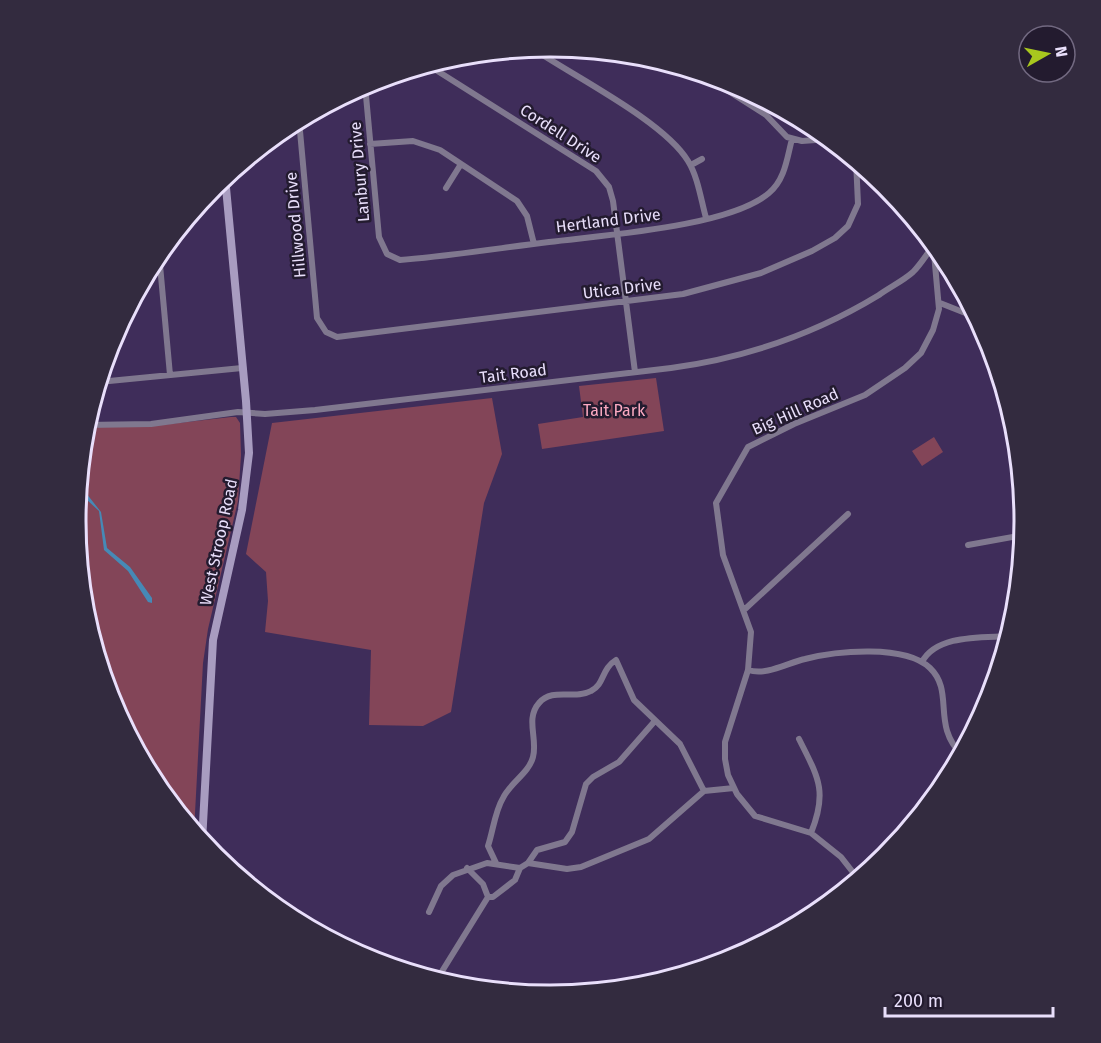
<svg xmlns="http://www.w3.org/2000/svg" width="1101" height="1043" font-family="'Fira Sans',sans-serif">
	<rect width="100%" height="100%" fill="#3f2d5a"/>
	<path fill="#834558" d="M 656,378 L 664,431 L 542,449 L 538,424 L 583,417 L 579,386 Z
		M 492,398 L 502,454 L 484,503 L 451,712 L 423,726 L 369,725 L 371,650 L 265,632 L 268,601 L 266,572 L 246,554 L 272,423 Z
		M 231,417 L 236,417 L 240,423 L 241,455 L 238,501 L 208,629 L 203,663 L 194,832 L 155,785 L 112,703 L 85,614 L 76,521 L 85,427 L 152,426 Z
		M 934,437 L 943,452 L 922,466 L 912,451 Z"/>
	<path fill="#4689b6" d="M 80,479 L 86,493 L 101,512 L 107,548 L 130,567 L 152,598 L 152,603 L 148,602 L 128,571 L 104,550 L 99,511 L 86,499 Z"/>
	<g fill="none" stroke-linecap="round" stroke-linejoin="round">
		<path stroke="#80788f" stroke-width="6" d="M 532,48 C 573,76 664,121 688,161 C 698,177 701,200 706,218
			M 428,65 L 596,171 L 609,187 L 613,201 L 635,372
			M 700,73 L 766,115 L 787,137 L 802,141 L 829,139
			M 365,85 L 379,237 L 387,254 L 400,260 C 450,256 500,248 549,242 C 603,235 729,227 769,193 C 785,180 787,158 792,139
			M 299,120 L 317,318 L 326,332 L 337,337 L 683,294 L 761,273 L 812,251 L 835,238 L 848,226 L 858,204 L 856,160
			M 370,144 L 413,141 L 440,150 L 517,201 L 527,216 L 534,244
			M 691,165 L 702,159
			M 446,188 L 461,164
			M 159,254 L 170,375
			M 940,303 L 978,318
			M 104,367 L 105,381
			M 99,382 L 242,368
			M 86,425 L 151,424 L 238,412 L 265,414 L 315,410 L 671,368 C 745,358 815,334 879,295 C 890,287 903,281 913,272 C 921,264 926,255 933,246
			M 968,545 L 1024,535
			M 744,610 L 848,514
			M 922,662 C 937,634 982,638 1010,636
			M 748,670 C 767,676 787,663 805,659 C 836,651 905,644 930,668 C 955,692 931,725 962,755
			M 799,739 C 818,777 828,791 811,833
			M 496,863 L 488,846 C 493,831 495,811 503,798 C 510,783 529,773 533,757 C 538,739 525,719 539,703 C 552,687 575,700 591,691 C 605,684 601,669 616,660 L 634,700 L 680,744 L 704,791
			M 528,863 L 567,869 L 581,867 L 649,839 L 704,791 L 734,788
			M 856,874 L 885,859
			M 859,880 L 841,857 L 811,833 L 755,816 L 737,794 L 728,775 L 725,759 L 725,742 L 748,670 L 751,632 L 723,555 L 716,503 L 748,447 L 794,424 L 865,395 L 905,368 L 921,353 L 933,330 L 939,309 L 933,242
			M 488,897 L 493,897 L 515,880 L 520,868
			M 429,912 L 441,886 L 453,875 L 487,863 L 520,868 L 528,863 L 537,850 L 565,842 L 572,832 L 586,784 L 593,777 L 619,762 L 654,722
			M 436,981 L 488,897 L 483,884 L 467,868"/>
		<path stroke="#a89cc0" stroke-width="8" d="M 202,842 L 213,640 L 242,510 L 249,453 L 246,401 L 225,177"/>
	</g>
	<g text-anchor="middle" stroke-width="5" stroke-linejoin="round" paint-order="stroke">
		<g font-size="16" fill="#e9dffb" stroke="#231b2f">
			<text transform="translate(561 133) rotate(33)" y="6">Cordell Drive</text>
			<text transform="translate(359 172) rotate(-95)" y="6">Lanbury Drive</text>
			<text transform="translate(608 220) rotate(-7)" y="6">Hertland Drive</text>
			<text transform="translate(295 225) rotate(-95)" y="6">Hillwood Drive</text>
			<text transform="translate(622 288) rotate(-7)" y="6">Utica Drive</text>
			<text transform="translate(513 373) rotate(-7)" y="6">Tait Road</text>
			<text transform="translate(795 411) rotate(-24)" y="6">Big Hill Road</text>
			<text transform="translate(218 542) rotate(-78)" y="6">West Stroop Road</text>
		</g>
		<g font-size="16" fill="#fdaac2" stroke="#231b2f">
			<text x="614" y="416">Tait Park</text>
		</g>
	</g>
	<path d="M0 0H1101V1043H0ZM86 521a464 464 0 1 1 928 0a464 464 0 1 1-928 0Z" fill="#332b3f" fill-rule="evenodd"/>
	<path fill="none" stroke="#e9dffb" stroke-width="3" d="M86 521a464 464 0 1 1 928 0a464 464 0 1 1-928 0Z"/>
	<g transform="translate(1047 54) rotate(81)"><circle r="28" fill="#231b2f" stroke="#726981" stroke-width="1.5"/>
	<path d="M0-4.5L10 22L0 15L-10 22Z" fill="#a8c71e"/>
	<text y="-9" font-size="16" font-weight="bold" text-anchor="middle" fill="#e9dffb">N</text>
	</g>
	<path d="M885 1007v9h168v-9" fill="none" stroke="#e9dffb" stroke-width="3"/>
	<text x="894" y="1007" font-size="18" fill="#e9dffb" stroke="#231b2f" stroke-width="4.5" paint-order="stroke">200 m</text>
</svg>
